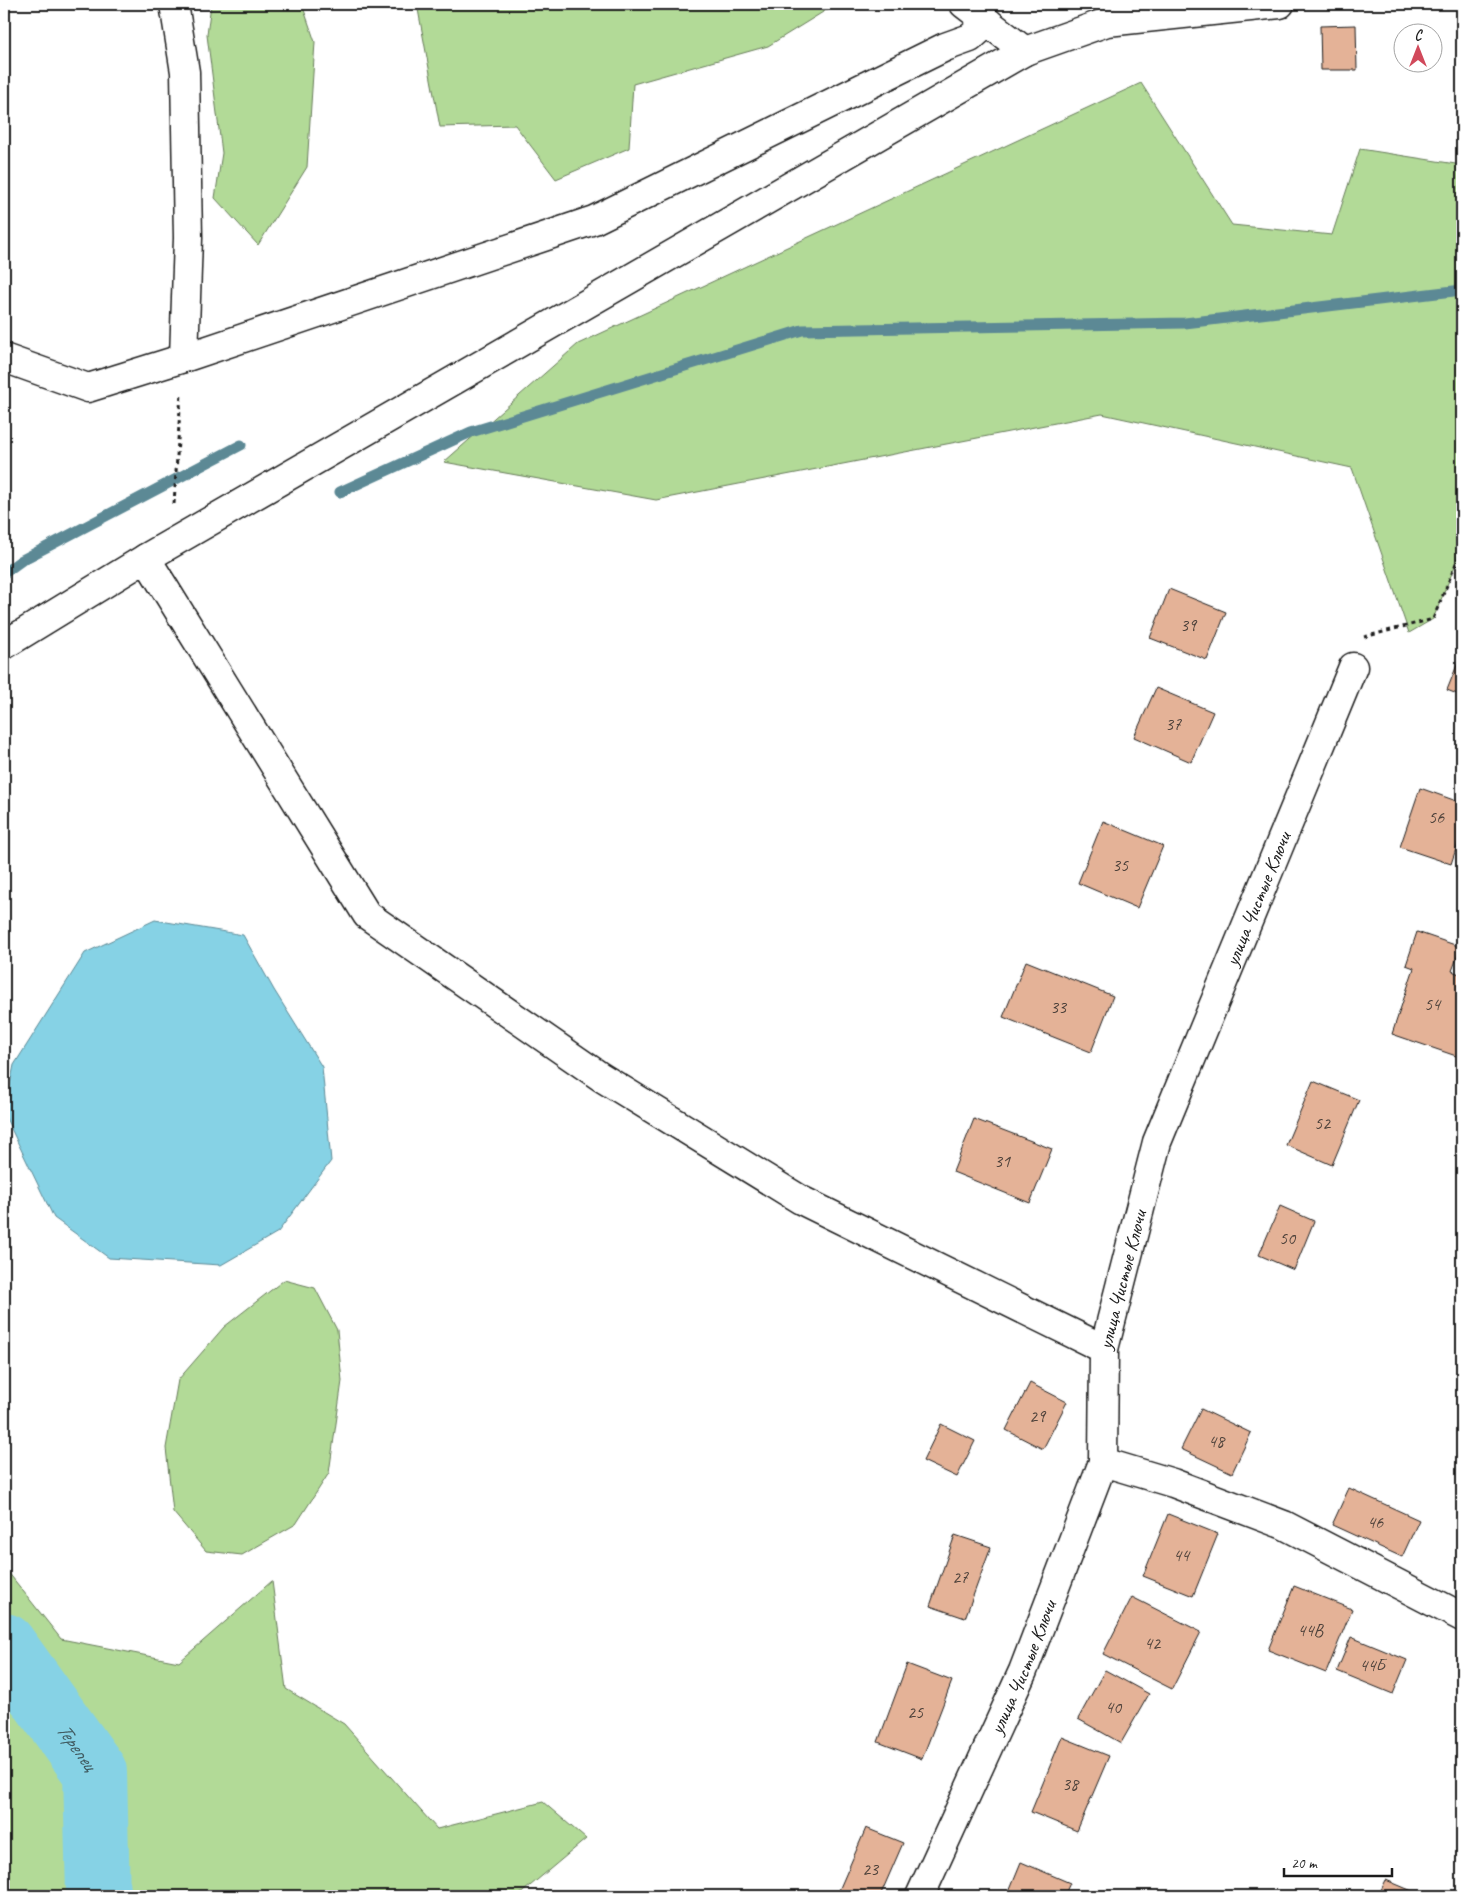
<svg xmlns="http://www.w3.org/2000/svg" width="1466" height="1900" font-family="Caveat,sans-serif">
	<rect width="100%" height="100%" fill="#fff"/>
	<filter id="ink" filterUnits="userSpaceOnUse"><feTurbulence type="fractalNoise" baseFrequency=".02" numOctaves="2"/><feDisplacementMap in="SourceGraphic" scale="10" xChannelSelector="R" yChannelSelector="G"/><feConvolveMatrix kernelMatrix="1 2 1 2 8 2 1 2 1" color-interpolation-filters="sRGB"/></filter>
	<g filter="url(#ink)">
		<path fill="#b2da97" stroke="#677b5a" d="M 211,4 L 302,4 L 315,42 L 307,167 L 258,245 L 215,198 L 222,153 L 207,35 Z
			M 417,4 L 836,4 L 768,46 L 633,84 L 629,148 L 556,179 L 515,125 L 440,127 Z
			M 1141,83 L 1232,225 L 1332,235 L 1360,149 L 1462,165 L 1462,549 L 1433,619 L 1409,633 L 1352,468 L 1102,414 L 656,500 L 444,462 L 578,344 Z
			M 284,1280 L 315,1288 L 337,1330 L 342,1381 L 329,1473 L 296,1524 L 242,1555 L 206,1551 L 173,1512 L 166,1448 L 178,1380 L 224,1327 Z
			M 4,1567 L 61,1639 L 179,1662 L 272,1581 L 286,1689 L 344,1724 L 437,1829 L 543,1802 L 586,1839 L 518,1896 L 4,1896 Z"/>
		<path fill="#86d2e5" stroke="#5c8995" d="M 155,920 L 243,935 L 274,990 L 322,1067 L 331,1161 L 278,1232 L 221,1265 L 109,1258 L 54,1218 L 4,1114 L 14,1065 L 85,953 Z"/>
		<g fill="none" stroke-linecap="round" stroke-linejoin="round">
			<path stroke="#5c8995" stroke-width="11" d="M 340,492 L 471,432 L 802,330 L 1185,323 L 1462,290
				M 4,573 L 22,560 L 241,445"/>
			<path stroke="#86d2e5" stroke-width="64" id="s1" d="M 4,1645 L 95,1772 L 98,1896"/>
		</g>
		<path fill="#e4b297" stroke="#1c1c1c" d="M 1356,25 L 1357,70 L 1321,70 L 1320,26 Z
			M 1169,589 L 1226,612 L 1207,660 L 1150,638 Z
			M 1461,655 L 1462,655 L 1462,696 L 1447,690 Z
			M 1156,688 L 1213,712 L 1191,762 L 1134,737 Z
			M 1462,703 L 1462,715 L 1458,713 Z
			M 1420,788 L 1462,803 L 1462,831 L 1451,864 L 1400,847 Z
			M 1103,821 L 1163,846 L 1137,908 L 1078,883 Z
			M 1417,932 L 1461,947 L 1452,971 L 1462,975 L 1462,1058 L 1392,1034 L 1414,968 L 1406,965 Z
			M 1026,961 L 1113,996 L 1091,1052 L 1003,1017 Z
			M 1313,1081 L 1359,1100 L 1332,1165 L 1286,1145 Z
			M 974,1119 L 1052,1149 L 1030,1203 L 953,1172 Z
			M 1280,1206 L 1314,1221 L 1294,1270 L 1259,1255 Z
			M 1030,1383 L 1067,1402 L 1043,1449 L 1006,1430 Z
			M 1201,1409 L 1251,1433 L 1232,1473 L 1181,1449 Z
			M 941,1424 L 975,1441 L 957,1477 L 923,1461 Z
			M 1349,1488 L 1419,1520 L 1402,1557 L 1332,1525 Z
			M 1168,1514 L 1218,1534 L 1193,1596 L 1143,1576 Z
			M 955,1535 L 991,1547 L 965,1618 L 930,1606 Z
			M 1294,1586 L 1352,1609 L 1326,1673 L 1268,1650 Z
			M 1132,1597 L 1201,1632 L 1172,1689 L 1103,1654 Z
			M 1351,1637 L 1407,1660 L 1393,1694 L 1337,1671 Z
			M 907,1664 L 952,1681 L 922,1759 L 878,1742 Z
			M 1105,1670 L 1149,1694 L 1121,1743 L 1078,1719 Z
			M 1062,1737 L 1109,1756 L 1077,1831 L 1031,1812 Z
			M 866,1828 L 903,1843 L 880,1896 L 840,1896 L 837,1895 Z
			M 1021,1862 L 1070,1883 L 1064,1896 L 1007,1896 Z
			M 1386,1880 L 1424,1896 L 1378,1896 Z"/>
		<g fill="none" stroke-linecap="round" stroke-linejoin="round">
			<defs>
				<g id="minor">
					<path d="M 174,4 L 185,72 L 188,238 L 184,358"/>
					<path d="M 964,4 L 1025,51"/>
					<path d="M 4,358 L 88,388 L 184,358 L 594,220 L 945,47 L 970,38 L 988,22"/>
					<path d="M 146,558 L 367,915 L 601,1077 L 801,1200 L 1104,1349"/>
					<path d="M 4,645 L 146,558 L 1025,51 L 1107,22 L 1280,4"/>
					<path d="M 1103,1462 L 1173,1483 L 1284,1525 L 1462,1617"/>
					<path id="s2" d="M 920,1896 L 1023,1671 L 1103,1462 L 1104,1349 L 1157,1142 L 1353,667"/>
				</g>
			</defs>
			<use href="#minor" stroke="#1c1c1c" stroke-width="31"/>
			<path stroke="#1c1c1c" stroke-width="3" stroke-dasharray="4 4" stroke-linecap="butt" d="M 174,504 L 181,393
				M 1364,637 L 1433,619 L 1462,549"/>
			<use href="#minor" stroke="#fff" stroke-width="28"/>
		</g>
	</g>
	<g text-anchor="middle" stroke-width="4" stroke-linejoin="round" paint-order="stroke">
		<g font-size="18" fill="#4e423b">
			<text x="1188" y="631">39</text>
			<text x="1173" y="730">37</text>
			<text x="1436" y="823">56</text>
			<text x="1120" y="871">35</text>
			<text x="1432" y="1010">54</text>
			<text x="1058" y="1013">33</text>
			<text x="1322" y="1129">52</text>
			<text x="1002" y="1167">31</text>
			<text x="1287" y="1244">50</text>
			<text x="1037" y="1422">29</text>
			<text x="1216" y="1447">48</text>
			<text x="1375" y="1528">46</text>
			<text x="1181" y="1561">44</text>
			<text x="960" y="1583">27</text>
			<text x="1310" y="1636">44В</text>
			<text x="1152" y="1649">42</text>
			<text x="1372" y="1671">44Б</text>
			<text x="1113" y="1713">40</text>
			<text x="915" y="1718">25</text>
			<text x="1070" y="1790">38</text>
			<text x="870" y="1875">23</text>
		</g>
		<g font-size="20" fill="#1c1c1c" stroke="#fff">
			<text dy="7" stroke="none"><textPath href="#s2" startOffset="1061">улица Чистые Ключи</textPath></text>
			<text dy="7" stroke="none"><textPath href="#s2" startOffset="656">улица Чистые Ключи</textPath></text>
			<text dy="7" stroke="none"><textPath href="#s2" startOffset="251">улица Чистые Ключи</textPath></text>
		</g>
		<g font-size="21" font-style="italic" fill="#415c62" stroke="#fff">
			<text dy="7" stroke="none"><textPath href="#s1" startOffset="125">Терепец</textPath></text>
		</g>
	</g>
	<rect width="1466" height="1900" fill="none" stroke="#fff" stroke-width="20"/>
	<rect x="10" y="10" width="1446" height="1880" fill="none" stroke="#1c1c1c" stroke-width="2" filter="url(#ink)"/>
	<g transform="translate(1418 48)"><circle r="24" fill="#ffffff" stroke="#a4a4a4"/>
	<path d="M0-4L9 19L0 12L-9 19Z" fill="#d1495b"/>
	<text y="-8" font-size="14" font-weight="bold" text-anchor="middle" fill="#1c1c1c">С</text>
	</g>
	<path d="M1284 1868v8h108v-8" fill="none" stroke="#1c1c1c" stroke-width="2.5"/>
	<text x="1291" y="1868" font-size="15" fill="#1c1c1c" stroke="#ffffff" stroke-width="4" paint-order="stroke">20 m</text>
</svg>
